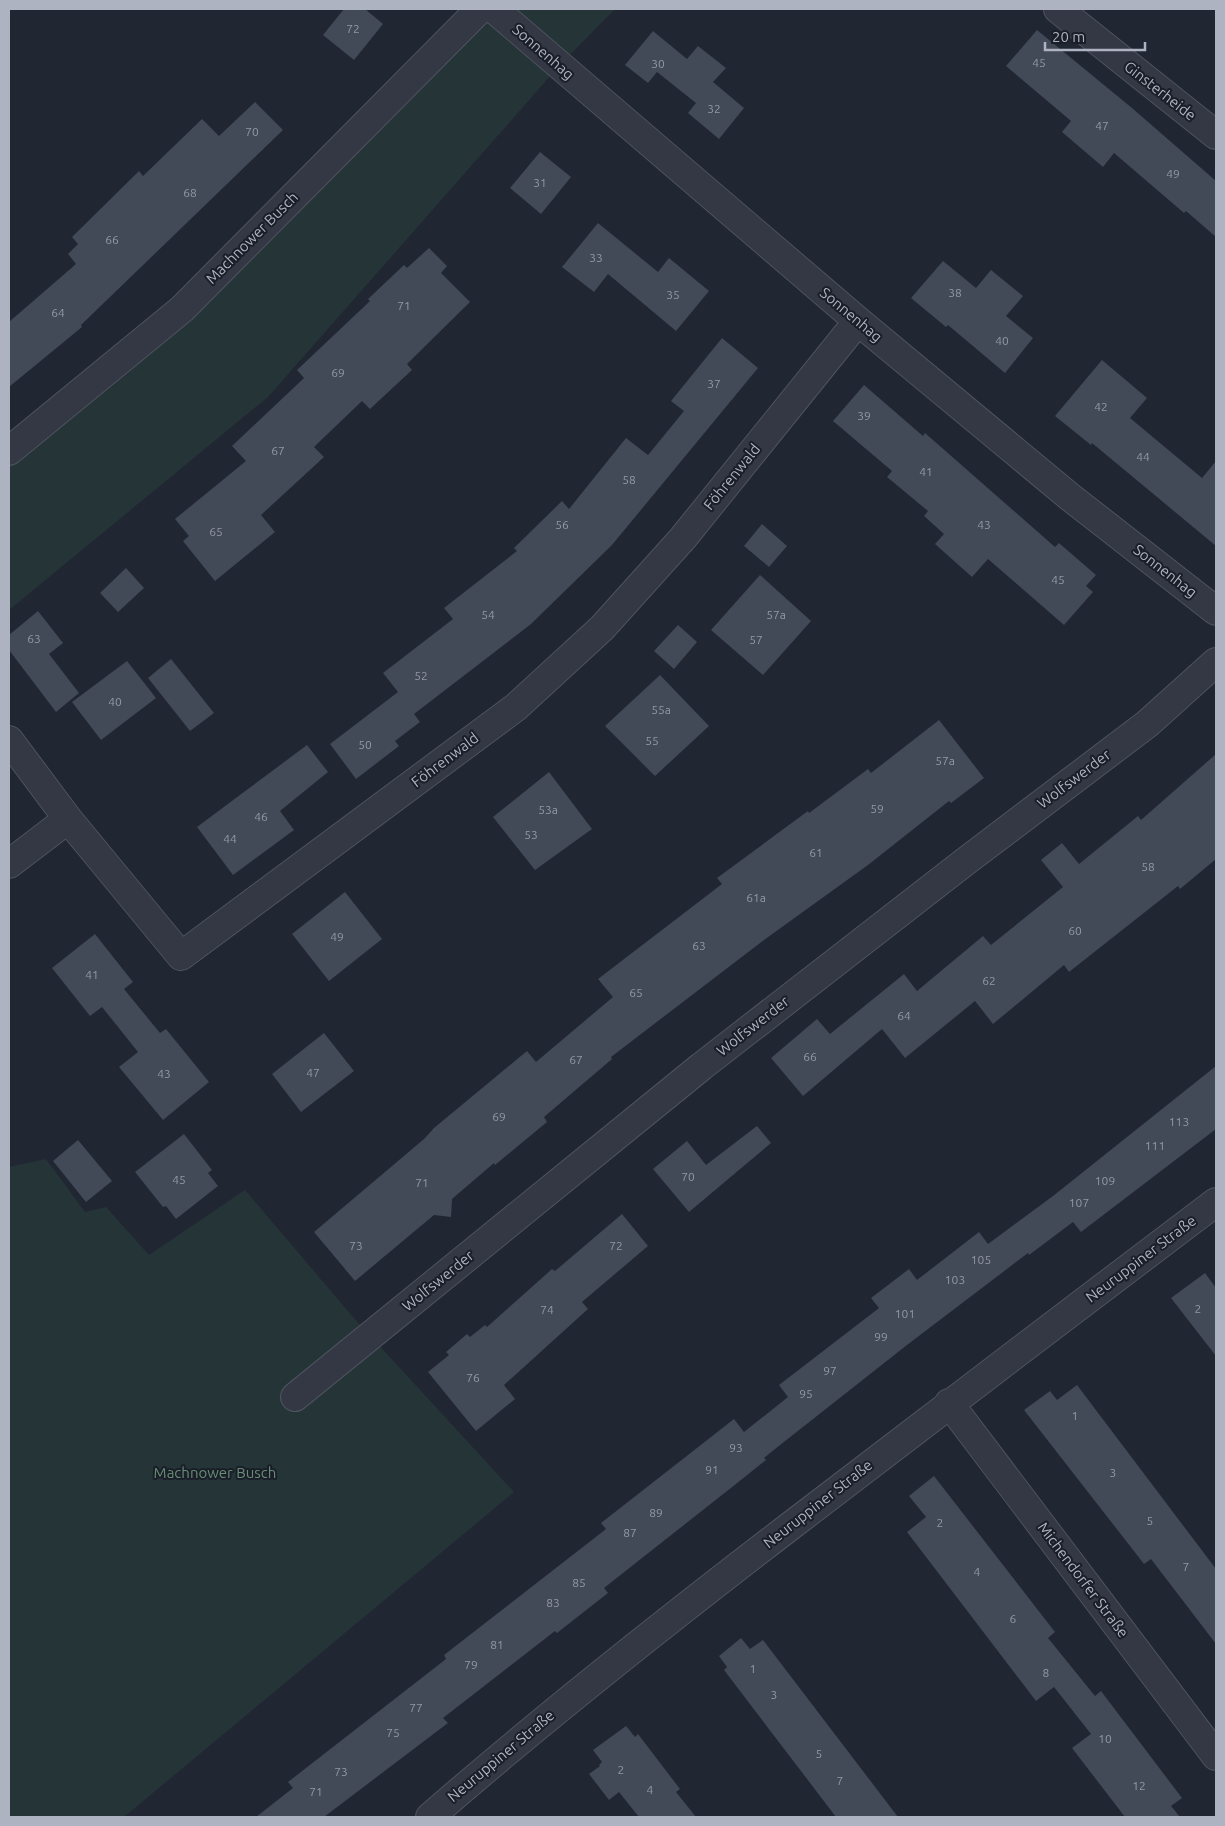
<svg xmlns="http://www.w3.org/2000/svg" width="1225" height="1826" font-family="Ubuntu,sans-serif">
	<rect width="100%" height="100%" fill="#212633"/>
	<path fill="#253437" d="M 480,9 L 615,9 L 559,66 L 268,397 L 9,610 L 9,451 L 30,435 Z
		M 46,1159 L 85,1212 L 106,1207 L 149,1255 L 245,1190 L 353,1317 L 514,1492 L 124,1817 L 9,1817 L 9,1167 Z"/>
	<path fill="#424957" d="M 344,9 L 365,9 L 383,24 L 354,60 L 323,35 Z
		M 1037,30 L 1132,108 L 1216,181 L 1216,237 L 1186,211 L 1184,213 L 1114,153 L 1103,167 L 1062,132 L 1071,121 L 1006,66 Z
		M 653,31 L 687,59 L 698,46 L 726,68 L 713,82 L 744,108 L 719,139 L 688,113 L 696,103 L 657,72 L 648,83 L 625,65 Z
		M 255,102 L 283,130 L 81,325 L 82,327 L 9,387 L 9,322 L 76,264 L 68,254 L 78,244 L 72,237 L 139,171 L 143,176 L 202,119 L 219,136 Z
		M 540,152 L 571,177 L 541,214 L 510,188 Z
		M 598,223 L 658,272 L 669,258 L 709,291 L 676,331 L 608,274 L 594,292 L 562,267 Z
		M 429,248 L 447,266 L 441,273 L 470,302 L 407,364 L 412,370 L 370,409 L 362,401 L 314,447 L 324,457 L 261,515 L 275,532 L 215,581 L 183,541 L 189,536 L 175,519 L 246,461 L 232,446 L 304,378 L 297,370 L 370,301 L 368,299 L 404,265 L 407,268 Z
		M 943,261 L 976,288 L 991,270 L 1023,296 L 1006,316 L 1033,338 L 1005,373 L 948,325 L 946,327 L 911,298 Z
		M 722,338 L 758,368 L 612,545 L 531,624 L 414,714 L 420,722 L 395,741 L 399,746 L 356,779 L 330,744 L 398,692 L 383,673 L 453,619 L 444,608 L 517,551 L 514,548 L 562,501 L 569,509 L 626,438 L 648,455 L 684,411 L 671,401 Z
		M 1102,360 L 1147,398 L 1130,418 L 1202,478 L 1216,461 L 1216,546 L 1092,443 L 1091,445 L 1055,416 Z
		M 864,385 L 923,436 L 925,433 L 1055,547 L 1059,543 L 1096,575 L 1086,586 L 1093,592 L 1064,625 L 988,559 L 972,577 L 935,544 L 944,534 L 924,516 L 928,511 L 887,477 L 892,471 L 833,421 Z
		M 762,524 L 787,546 L 769,567 L 744,546 Z
		M 126,568 L 144,588 L 118,612 L 100,593 Z
		M 760,575 L 811,621 L 763,675 L 711,630 Z
		M 38,611 L 63,643 L 49,654 L 79,693 L 56,712 L 9,650 L 9,635 Z
		M 678,625 L 697,642 L 674,669 L 654,651 Z
		M 171,659 L 214,713 L 190,731 L 148,678 Z
		M 127,661 L 156,698 L 101,740 L 72,702 Z
		M 660,675 L 709,726 L 655,776 L 605,726 Z
		M 939,720 L 984,778 L 951,803 L 949,801 L 868,865 L 764,940 L 611,1057 L 612,1059 L 544,1117 L 547,1122 L 495,1165 L 494,1163 L 452,1199 L 451,1217 L 434,1215 L 355,1281 L 314,1232 L 424,1139 L 434,1128 L 527,1051 L 536,1062 L 613,997 L 598,979 L 722,884 L 717,878 L 808,811 L 809,813 L 868,769 L 871,773 Z
		M 307,745 L 328,772 L 280,811 L 294,830 L 233,875 L 197,827 Z
		M 1216,754 L 1216,859 L 1180,889 L 1178,886 L 1069,972 L 1064,965 L 993,1024 L 975,1001 L 905,1058 L 882,1029 L 803,1096 L 771,1058 L 817,1019 L 830,1034 L 904,974 L 917,991 L 983,936 L 991,945 L 1063,887 L 1041,860 L 1062,843 L 1079,864 L 1138,816 L 1141,820 Z
		M 549,772 L 592,829 L 535,870 L 493,817 Z
		M 345,892 L 382,939 L 329,981 L 292,934 Z
		M 95,934 L 133,982 L 124,989 L 160,1033 L 166,1029 L 209,1082 L 163,1120 L 119,1067 L 138,1052 L 102,1007 L 90,1016 L 52,968 Z
		M 324,1033 L 354,1071 L 301,1112 L 272,1074 Z
		M 1216,1066 L 1216,1129 L 1081,1232 L 1073,1222 L 1029,1255 L 1028,1253 L 907,1345 L 775,1449 L 764,1458 L 766,1460 L 741,1480 L 604,1588 L 608,1593 L 557,1633 L 555,1631 L 443,1718 L 448,1723 L 324,1817 L 256,1817 L 293,1788 L 288,1782 L 446,1659 L 444,1655 L 606,1529 L 601,1523 L 734,1419 L 744,1432 L 788,1397 L 779,1385 L 879,1308 L 871,1298 L 909,1269 L 917,1280 L 979,1232 L 988,1244 L 1053,1196 Z
		M 757,1126 L 771,1143 L 689,1212 L 653,1169 L 687,1141 L 706,1165 Z
		M 184,1134 L 212,1170 L 208,1173 L 218,1186 L 176,1219 L 166,1206 L 163,1207 L 135,1172 Z
		M 78,1140 L 112,1181 L 86,1202 L 53,1161 Z
		M 622,1214 L 648,1246 L 582,1302 L 588,1309 L 504,1385 L 515,1399 L 476,1431 L 428,1372 L 449,1355 L 446,1352 L 467,1334 L 470,1337 L 485,1325 L 487,1327 L 552,1269 L 555,1271 Z
		M 1205,1273 L 1216,1288 L 1216,1356 L 1171,1298 Z
		M 1077,1385 L 1216,1569 L 1216,1644 L 1151,1559 L 1144,1564 L 1024,1410 L 1050,1391 L 1057,1400 Z
		M 934,1476 L 1055,1632 L 1048,1638 L 1095,1696 L 1101,1691 L 1182,1798 L 1171,1806 L 1180,1817 L 1125,1817 L 1072,1748 L 1091,1734 L 1054,1687 L 1036,1701 L 907,1532 L 926,1517 L 909,1496 Z
		M 741,1638 L 750,1649 L 763,1640 L 898,1817 L 836,1817 L 724,1670 L 727,1667 L 719,1656 Z
		M 626,1726 L 635,1737 L 638,1734 L 680,1789 L 676,1792 L 696,1817 L 639,1817 L 619,1792 L 609,1800 L 589,1774 L 600,1766 L 599,1765 L 602,1762 L 593,1750 Z"/>
	<g fill="none" stroke-linecap="round" stroke-linejoin="round">
		<defs>
			<path id="minor" d="M 494,9 L 858,321 L 1070,497 L 1216,611
				M 1058,9 L 1216,135
				M 9,451 L 182,309 L 480,9
				M 9,740 L 68,819 L 181,956 L 516,707 L 602,628 L 683,538 L 858,321
				M 9,864 L 68,819
				M 295,1397 L 702,1066 L 966,861 L 1147,724 L 1216,662
				M 949,1403 L 1216,1756
				M 430,1817 C 547,1715 669,1619 793,1524 C 933,1416 1075,1309 1216,1202"/>
		</defs>
		<use href="#minor" stroke="#4e535f" stroke-width="30"/>
		<use href="#minor" stroke="#343844" stroke-width="28"/>
	</g>
	<g text-anchor="middle" stroke-width="4" stroke-linejoin="round" paint-order="stroke">
		<g font-size="12" fill="#9398a6">
			<text x="353" y="33">72</text>
			<text x="1039" y="67">45</text>
			<text x="658" y="68">30</text>
			<text x="714" y="113">32</text>
			<text x="1102" y="130">47</text>
			<text x="252" y="136">70</text>
			<text x="1173" y="178">49</text>
			<text x="540" y="187">31</text>
			<text x="190" y="197">68</text>
			<text x="112" y="244">66</text>
			<text x="596" y="262">33</text>
			<text x="955" y="297">38</text>
			<text x="673" y="299">35</text>
			<text x="404" y="310">71</text>
			<text x="58" y="317">64</text>
			<text x="1002" y="345">40</text>
			<text x="338" y="377">69</text>
			<text x="714" y="388">37</text>
			<text x="1101" y="411">42</text>
			<text x="864" y="420">39</text>
			<text x="278" y="455">67</text>
			<text x="1143" y="461">44</text>
			<text x="926" y="476">41</text>
			<text x="629" y="484">58</text>
			<text x="562" y="529">56</text>
			<text x="984" y="529">43</text>
			<text x="216" y="536">65</text>
			<text x="1058" y="584">45</text>
			<text x="488" y="619">54</text>
			<text x="776" y="619">57a</text>
			<text x="34" y="643">63</text>
			<text x="756" y="644">57</text>
			<text x="421" y="680">52</text>
			<text x="115" y="706">40</text>
			<text x="661" y="714">55a</text>
			<text x="652" y="745">55</text>
			<text x="365" y="749">50</text>
			<text x="945" y="765">57a</text>
			<text x="877" y="813">59</text>
			<text x="548" y="814">53a</text>
			<text x="261" y="821">46</text>
			<text x="531" y="839">53</text>
			<text x="230" y="843">44</text>
			<text x="816" y="857">61</text>
			<text x="1148" y="871">58</text>
			<text x="756" y="902">61a</text>
			<text x="1075" y="935">60</text>
			<text x="337" y="941">49</text>
			<text x="699" y="950">63</text>
			<text x="92" y="979">41</text>
			<text x="989" y="985">62</text>
			<text x="636" y="997">65</text>
			<text x="904" y="1020">64</text>
			<text x="810" y="1061">66</text>
			<text x="576" y="1064">67</text>
			<text x="313" y="1077">47</text>
			<text x="164" y="1078">43</text>
			<text x="499" y="1121">69</text>
			<text x="1179" y="1126">113</text>
			<text x="1155" y="1150">111</text>
			<text x="688" y="1181">70</text>
			<text x="179" y="1184">45</text>
			<text x="1105" y="1185">109</text>
			<text x="422" y="1187">71</text>
			<text x="1079" y="1207">107</text>
			<text x="356" y="1250">73</text>
			<text x="616" y="1250">72</text>
			<text x="981" y="1264">105</text>
			<text x="955" y="1284">103</text>
			<text x="1198" y="1313">2</text>
			<text x="547" y="1314">74</text>
			<text x="905" y="1318">101</text>
			<text x="881" y="1341">99</text>
			<text x="830" y="1375">97</text>
			<text x="473" y="1382">76</text>
			<text x="806" y="1398">95</text>
			<text x="1075" y="1420">1</text>
			<text x="736" y="1452">93</text>
			<text x="712" y="1474">91</text>
			<text x="1113" y="1477">3</text>
			<text x="656" y="1517">89</text>
			<text x="1150" y="1525">5</text>
			<text x="940" y="1527">2</text>
			<text x="630" y="1537">87</text>
			<text x="1186" y="1571">7</text>
			<text x="977" y="1576">4</text>
			<text x="579" y="1587">85</text>
			<text x="553" y="1607">83</text>
			<text x="1013" y="1623">6</text>
			<text x="497" y="1649">81</text>
			<text x="471" y="1669">79</text>
			<text x="753" y="1673">1</text>
			<text x="1046" y="1677">8</text>
			<text x="774" y="1699">3</text>
			<text x="416" y="1712">77</text>
			<text x="393" y="1737">75</text>
			<text x="1105" y="1743">10</text>
			<text x="819" y="1758">5</text>
			<text x="621" y="1774">2</text>
			<text x="341" y="1776">73</text>
			<text x="840" y="1785">7</text>
			<text x="1139" y="1790">12</text>
			<text x="650" y="1794">4</text>
			<text x="316" y="1796">71</text>
		</g>
		<g font-size="15" fill="#aeb3c1" stroke="#191e28">
			<text transform="translate(543 52) rotate(41)" y="5">Sonnenhag</text>
			<text transform="translate(1160 91) rotate(38)" y="5">Ginsterheide</text>
			<text transform="translate(252 238) rotate(-45)" y="5">Machnower Busch</text>
			<text transform="translate(851 315) rotate(40)" y="5">Sonnenhag</text>
			<text transform="translate(732 477) rotate(-51)" y="5">Föhrenwald</text>
			<text transform="translate(1165 571) rotate(38)" y="5">Sonnenhag</text>
			<text transform="translate(445 760) rotate(-37)" y="5">Föhrenwald</text>
			<text transform="translate(1074 779) rotate(-37)" y="5">Wolfswerder</text>
			<text transform="translate(753 1026) rotate(-38)" y="5">Wolfswerder</text>
			<text transform="translate(1141 1259) rotate(-37)" y="5">Neuruppiner Straße</text>
			<text transform="translate(438 1281) rotate(-39)" y="5">Wolfswerder</text>
			<text transform="translate(818 1504) rotate(-38)" y="5">Neuruppiner Straße</text>
			<text transform="translate(1083 1580) rotate(53)" y="5">Michendorfer Straße</text>
			<text transform="translate(501 1756) rotate(-40)" y="5">Neuruppiner Straße</text>
		</g>
		<g font-size="15" fill="#688e75" stroke="#191e28">
			<text x="215" y="1478">Machnower Busch</text>
		</g>
	</g>
	<rect width="1225" height="1826" fill="none" stroke="#aeb3c1" stroke-width="20"/>
	<path d="M1045 42v8h100v-8" fill="none" stroke="#aeb3c1" stroke-width="2.5"/>
	<text x="1052" y="42" font-size="15" fill="#aeb3c1" stroke="#191e28" stroke-width="4" paint-order="stroke">20 m</text>
</svg>
